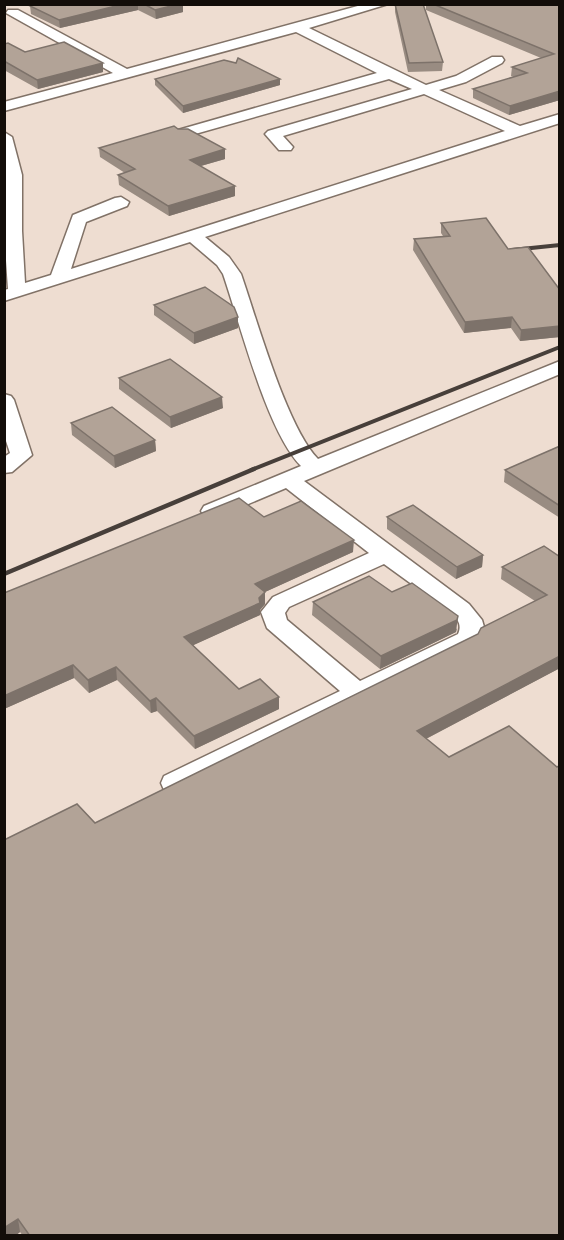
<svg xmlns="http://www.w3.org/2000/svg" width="564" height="1240" font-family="'Source Sans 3',sans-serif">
	<rect width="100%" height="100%" fill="#eeddd1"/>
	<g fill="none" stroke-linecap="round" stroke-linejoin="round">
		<defs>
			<path id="minor" d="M 365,4 L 388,4 L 309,28 L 426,85 L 456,76 L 492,57 L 502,57 L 504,60 L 502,63 L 466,82 L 439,90 L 520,126 L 560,114 L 560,123 L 205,237 L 229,257 L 241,274 C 257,320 287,428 318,459 L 560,361 L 560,374 L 304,481 L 469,604 L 482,620 L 484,627 L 476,644 L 174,792 L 164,790 L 161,783 L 164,776 L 340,691 L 267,628 L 261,612 L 273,597 L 369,553 L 286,488 L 220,516 L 212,518 L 204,516 L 201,511 L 204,506 L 301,466 C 267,432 240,323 223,274 L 217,265 L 190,242 L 4,301 L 4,290 L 8,289 L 4,232 L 4,132 L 12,137 L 22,175 L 22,231 L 25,283 L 51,275 L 73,215 L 115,198 L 121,197 L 129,202 L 127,206 L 86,222 L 71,269 L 505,131 L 424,94 L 283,136 L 293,147 L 291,150 L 279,150 L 265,134 L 268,131 L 412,89 L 389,79 L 188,136 L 178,136 L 175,133 L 178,130 L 377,73 L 296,32 L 4,111 L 4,102 L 113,73 L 6,13 L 8,10 L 18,10 L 127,69 ZM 384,564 L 453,614 C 458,620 462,625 458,634 L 360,681 L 287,620 L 285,613 L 289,607 Z
				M 4,394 L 11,396 L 14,400 L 32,455 L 12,472 L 4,473 L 4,457 L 10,453 L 4,435 Z"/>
		</defs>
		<use href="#minor" stroke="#817267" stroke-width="3"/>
		<use href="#minor" fill="#fff" fill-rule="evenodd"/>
		<path stroke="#473f3a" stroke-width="4" d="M 512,250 L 560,245
			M 251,470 L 560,347"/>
		<path stroke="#473f3a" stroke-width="4.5" d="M 4,574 L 254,469"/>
	</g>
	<path fill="#998c82" d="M 33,4 L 183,4 L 183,12 L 156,19 L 138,10 L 60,28 L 31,14 L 30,6 Z
		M 395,4 L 443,62 L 442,71 L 408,72 L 395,12 Z
		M 426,4 L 560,4 L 560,100 L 509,115 L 473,98 L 473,89 L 514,77 L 511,76 L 512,67 L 541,58 L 426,10 Z
		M 4,44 L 25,52 L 103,72 L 38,89 L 4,70 Z
		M 155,79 L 280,85 L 183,113 L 155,85 Z
		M 178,129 L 225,149 L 225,159 L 201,166 L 235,196 L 169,216 L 119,185 L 118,175 L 125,173 L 100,157 L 99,148 Z
		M 441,223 L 508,249 L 560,290 L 560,337 L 520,341 L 511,328 L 464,333 L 413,250 L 414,239 L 443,236 L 441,233 Z
		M 154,305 L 238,317 L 238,328 L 194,344 L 154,315 Z
		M 119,378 L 223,408 L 171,428 L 119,389 Z
		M 71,423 L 155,440 L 156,451 L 115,468 L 72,435 Z
		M 560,446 L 560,518 L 504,482 L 505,470 Z
		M 264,517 L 353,552 L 265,592 L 265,604 L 260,610 L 260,615 L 193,645 L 239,689 L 279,709 L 195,749 L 157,711 L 151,713 L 117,680 L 89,693 L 74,678 L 4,709 L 4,593 Z
		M 387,517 L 483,555 L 482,567 L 456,579 L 387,529 Z
		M 544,546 L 560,668 L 426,739 L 560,1236 L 23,1236 L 20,1232 L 15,1236 L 4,1236 L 95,823 L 478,634 L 535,601 L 501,579 L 502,567 Z
		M 392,592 L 457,629 L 456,632 L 380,669 L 312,615 L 313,602 Z"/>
	<path fill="#7d726a" d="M 124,4 L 138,4 L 138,10 L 60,28 L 59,20 Z
		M 179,4 L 183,4 L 183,12 L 156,19 L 155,10 Z
		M 103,63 L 103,72 L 38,89 L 37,80 Z
		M 280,79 L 280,85 L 183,113 L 183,106 Z
		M 560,91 L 560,100 L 509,115 L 510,106 Z
		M 225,149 L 225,159 L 190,169 L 190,160 Z
		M 235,186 L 235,196 L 169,216 L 168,206 Z
		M 238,317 L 238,328 L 194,344 L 194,333 Z
		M 512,317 L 511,328 L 464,333 L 465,322 Z
		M 560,326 L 560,337 L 520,341 L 521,330 Z
		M 222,397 L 223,408 L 171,428 L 170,417 Z
		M 155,440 L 156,451 L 115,468 L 114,456 Z
		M 354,540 L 353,552 L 265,592 L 265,604 L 260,610 L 260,615 L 185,649 L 184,637 L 255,584 Z
		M 483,555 L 482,567 L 456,579 L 457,567 Z
		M 458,616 L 456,632 L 380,669 L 381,656 Z
		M 560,656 L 560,668 L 416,744 L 417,731 Z
		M 73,665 L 74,678 L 4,709 L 4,696 Z
		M 116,667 L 117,680 L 89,693 L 88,680 Z
		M 279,697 L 279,709 L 195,749 L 194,736 Z
		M 156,698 L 157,711 L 151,713 L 150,701 Z
		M 18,1219 L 20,1232 L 15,1236 L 4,1236 L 4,1228 Z"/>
	<path fill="#b2a397" stroke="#7d726a" stroke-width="1.5" d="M 33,4 L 124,4 L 59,20 L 30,6 Z
		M 144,4 L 179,4 L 155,10 Z
		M 395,4 L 423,4 L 443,62 L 409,63 Z
		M 433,4 L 560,4 L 560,91 L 510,106 L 473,89 L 527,73 L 512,67 L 554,54 Z
		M 64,42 L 103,63 L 37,80 L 4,61 L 4,44 L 8,43 L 25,52 Z
		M 238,58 L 280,79 L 183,106 L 155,79 L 224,60 L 236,63 Z
		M 174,126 L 178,129 L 188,129 L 225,149 L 190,160 L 235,186 L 168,206 L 118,175 L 135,169 L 99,148 Z
		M 486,218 L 508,249 L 528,247 L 560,290 L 560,326 L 521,330 L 512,317 L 465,322 L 414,239 L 450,236 L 441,223 Z
		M 205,287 L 234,307 L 238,317 L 194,333 L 154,305 Z
		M 170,359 L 222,397 L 170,417 L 119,378 Z
		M 112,407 L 155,440 L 114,456 L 71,423 Z
		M 560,446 L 560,506 L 505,470 Z
		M 239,498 L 264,517 L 301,501 L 354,540 L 255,584 L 265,592 L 259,598 L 260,603 L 184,637 L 239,689 L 260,679 L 279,697 L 194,736 L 156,698 L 150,701 L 116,667 L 88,680 L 73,665 L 4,696 L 4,593 Z
		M 413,505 L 483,555 L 457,567 L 387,517 Z
		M 544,546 L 560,557 L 560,656 L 417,731 L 449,757 L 509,726 L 557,767 L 560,765 L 560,1236 L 30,1236 L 18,1219 L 4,1228 L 4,840 L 77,804 L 95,823 L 478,634 L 481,628 L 547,595 L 502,567 Z
		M 369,576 L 392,592 L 412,583 L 458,616 L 457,620 L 381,656 L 313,602 Z"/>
	<rect width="564" height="1240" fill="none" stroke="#120d09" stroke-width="12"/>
</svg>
